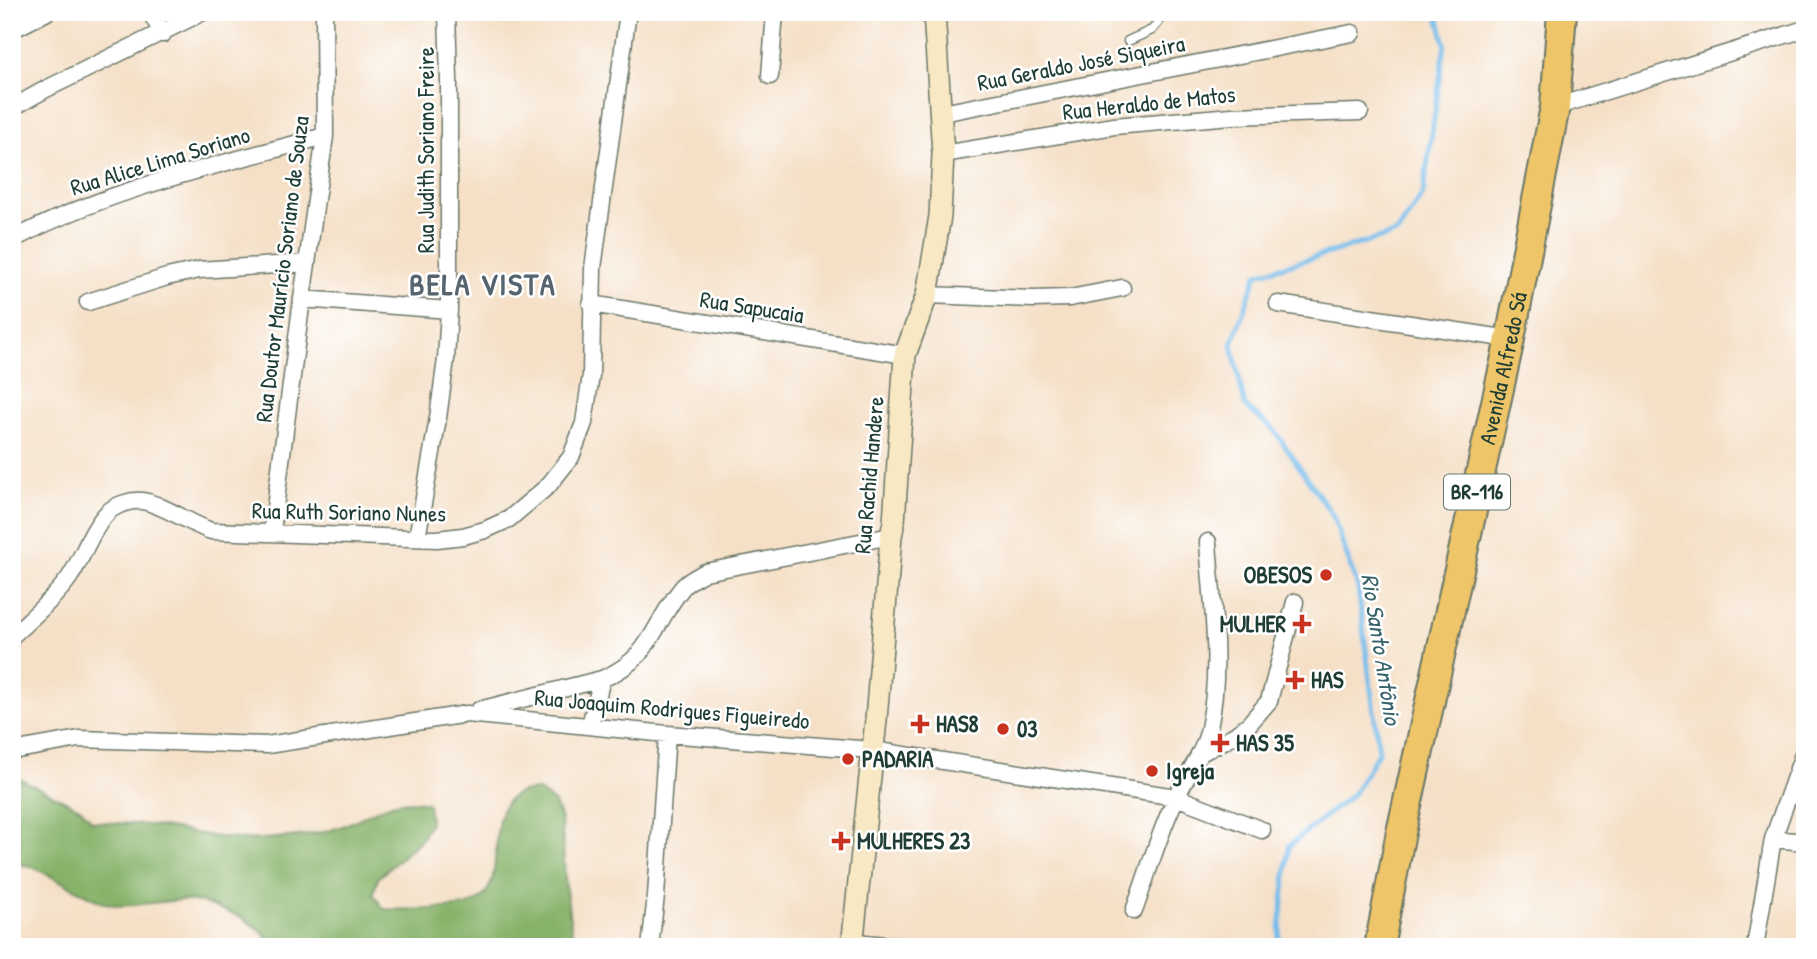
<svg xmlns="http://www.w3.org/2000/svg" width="1817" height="959" font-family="'Patrick Hand',sans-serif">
	<rect width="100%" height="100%" fill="#fff"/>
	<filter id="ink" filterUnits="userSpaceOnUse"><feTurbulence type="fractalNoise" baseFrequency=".0143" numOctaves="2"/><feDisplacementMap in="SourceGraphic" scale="14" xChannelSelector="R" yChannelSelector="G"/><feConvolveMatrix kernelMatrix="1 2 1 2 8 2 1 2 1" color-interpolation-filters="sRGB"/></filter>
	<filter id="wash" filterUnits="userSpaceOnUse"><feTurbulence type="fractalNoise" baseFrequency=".00686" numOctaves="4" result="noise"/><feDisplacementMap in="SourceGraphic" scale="28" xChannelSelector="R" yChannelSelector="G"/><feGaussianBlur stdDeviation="1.57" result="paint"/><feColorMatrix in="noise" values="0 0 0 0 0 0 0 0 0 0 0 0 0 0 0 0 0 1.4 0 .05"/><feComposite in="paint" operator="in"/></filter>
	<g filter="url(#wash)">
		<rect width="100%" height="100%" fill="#f5e0c7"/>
		<path fill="#87b269" stroke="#53784e" stroke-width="2" d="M 12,775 L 80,808 L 92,821 C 113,824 135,823 156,826 C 191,831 227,842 263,839 C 286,837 315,836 337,828 C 372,816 389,795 428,803 L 430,822 L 421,840 L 378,878 L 373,894 L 384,909 C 402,910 462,910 476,902 C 513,880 478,808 521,792 C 526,791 532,791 537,790 L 554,802 L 561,819 L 566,890 L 574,947 L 277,947 L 273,945 L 262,932 L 241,917 L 201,902 L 182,900 L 121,906 L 101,902 L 35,868 L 12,862 Z"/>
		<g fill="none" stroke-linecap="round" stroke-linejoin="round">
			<path stroke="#73bbeb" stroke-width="5" d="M 1278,947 L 1289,846 L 1354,793 L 1379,751 L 1358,588 L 1333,516 L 1274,430 L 1245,406 L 1232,344 L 1257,274 L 1397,233 L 1423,194 L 1445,44 L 1437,12"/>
		</g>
	</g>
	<g filter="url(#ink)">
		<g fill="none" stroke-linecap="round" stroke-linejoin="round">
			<defs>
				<path id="lane" d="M 1128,41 L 1152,30 L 1158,23 L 1157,12"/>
				<path id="street" d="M 150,12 L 163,34
					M 12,30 L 47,12
					M 770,76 L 775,12
					M 1555,107 L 1805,29
					M 12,108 L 46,89 L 203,12
					M 942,113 L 1352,33
					M 943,154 L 1114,126 L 1232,116 L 1360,112
					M 12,240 C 110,188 219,165 325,136
					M 927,295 L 1033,299 L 1070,298 L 1122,288
					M 302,299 L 449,310
					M 88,302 L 167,277 L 199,270 L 307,263
					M 591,304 L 905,355
					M 1278,304 L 1510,339
					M 272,531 L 302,299 L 325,136 L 324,12
					M 417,538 L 438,418 L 446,359 L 449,310 L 449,79 L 447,12
					M 12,636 C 31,618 53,600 69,578 C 83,558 90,531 107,513 C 115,505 130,500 142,501 C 160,503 191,524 211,531 L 437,539 L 463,536 L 485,530 L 509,519 L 548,486 L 571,457 L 584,423 L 591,375 L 593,268 L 628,12
					M 479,710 L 602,679
					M 590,725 L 602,679 C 653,657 651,627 682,588 C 687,581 697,577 705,572 L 891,536
					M 12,751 L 79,739 L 267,745 L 467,714 L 667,734 L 872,750 L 1176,797 L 1262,830
					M 1199,754 L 1235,735 L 1249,724 L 1269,701 L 1295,602
					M 1773,839 L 1805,842
					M 1134,911 C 1148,873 1159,832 1177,796 C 1187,774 1204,753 1209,728 C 1222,667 1212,604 1208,542
					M 853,942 L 911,947
					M 650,947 L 656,896 L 667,734
					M 1755,947 L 1773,839 L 1805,749"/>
				<path id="secondary" d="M 852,947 L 876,720 L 891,536 L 894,522 L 905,355 L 927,295 L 940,216 L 943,154 L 934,12"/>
				<g id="highway">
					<path id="s1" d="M 1379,947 L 1400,837 L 1510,339 L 1555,107 L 1562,12"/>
				</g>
			</defs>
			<use href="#lane" stroke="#6a7667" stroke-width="11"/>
			<use href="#street" stroke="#6a7667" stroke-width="19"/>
			<use href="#secondary" stroke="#6a7667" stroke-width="24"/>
			<use href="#highway" stroke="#6a7667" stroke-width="32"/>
			<use href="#lane" stroke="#fff" stroke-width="8"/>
			<use href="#street" stroke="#fff" stroke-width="16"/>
			<use href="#secondary" stroke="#f8e8c3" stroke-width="21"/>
			<use href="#highway" stroke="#eec569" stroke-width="28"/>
		</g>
	</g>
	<g fill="#c8321e" stroke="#fff" stroke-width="2.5">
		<circle cx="1326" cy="575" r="7"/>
		<path d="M1298.5 613.5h7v7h7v7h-7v7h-7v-7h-7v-7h7z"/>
		<path d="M1291.5 669.5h7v7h7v7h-7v7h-7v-7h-7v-7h7z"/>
		<path d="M916.5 713.5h7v7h7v7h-7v7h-7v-7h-7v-7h7z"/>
		<circle cx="1003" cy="729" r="7"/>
		<path d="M1216.5 732.5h7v7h7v7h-7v7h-7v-7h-7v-7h7z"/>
		<circle cx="848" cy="759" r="7"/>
		<circle cx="1152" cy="771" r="7"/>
		<path d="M837.5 830.5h7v7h7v7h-7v7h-7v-7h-7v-7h7z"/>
	</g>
	<g text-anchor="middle" stroke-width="5" stroke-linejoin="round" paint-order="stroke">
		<rect fill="#fff" stroke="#627771" stroke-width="2" x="1444" y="474.5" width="66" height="35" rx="5"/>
		<g font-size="21" font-weight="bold" fill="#1f3d34">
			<text x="1477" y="499">BR-116</text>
		</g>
		<g font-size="23" fill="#1f3d34" stroke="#fff">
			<text transform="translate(1081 63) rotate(-11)" y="8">Rua Geraldo José Siqueira</text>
			<text transform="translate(1149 103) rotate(-6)" y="8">Rua Heraldo de Matos</text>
			<text transform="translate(426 150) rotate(-90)" y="8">Rua Judith Soriano Freire</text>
			<text transform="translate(160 161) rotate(-17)" y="8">Rua Alice Lima Soriano</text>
			<text transform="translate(282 269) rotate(-83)" y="8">Rua Doutor Maurício Soriano de Souza</text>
			<text transform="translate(752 307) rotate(9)" y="8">Rua Sapucaia</text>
			<text dy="8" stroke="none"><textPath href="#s1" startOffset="592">Avenida Alfredo Sá</textPath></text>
			<text transform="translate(869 475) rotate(-85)" y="8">Rua Rachid Handere</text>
			<text transform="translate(349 512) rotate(1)" y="8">Rua Ruth Soriano Nunes</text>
			<text transform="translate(672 709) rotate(5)" y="8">Rua Joaquim Rodrigues Figueiredo</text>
		</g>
		<g font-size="23" font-weight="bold" fill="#1f3d34" stroke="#fff" text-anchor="start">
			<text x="1312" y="583" text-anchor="end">OBESOS</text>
			<text x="1286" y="632" text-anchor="end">MULHER</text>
			<text x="1311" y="688">HAS</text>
			<text x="936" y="732">HAS8</text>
			<text x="1017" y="737">03</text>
			<text x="1236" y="751">HAS 35</text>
			<text x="862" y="767">PADARIA</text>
			<text x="1166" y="779">Igreja</text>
			<text x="857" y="849">MULHERES 23</text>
		</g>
		<g font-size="24" font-style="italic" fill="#38636b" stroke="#fff">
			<text transform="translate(1381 649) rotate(81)" y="8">Rio Santo Antônio</text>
		</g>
		<g font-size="30" font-weight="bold" letter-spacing="2" fill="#55646e" stroke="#fff">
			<text x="483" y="295">BELA VISTA</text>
		</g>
	</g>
	<rect width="1817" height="959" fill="none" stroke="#fff" stroke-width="42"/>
</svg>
